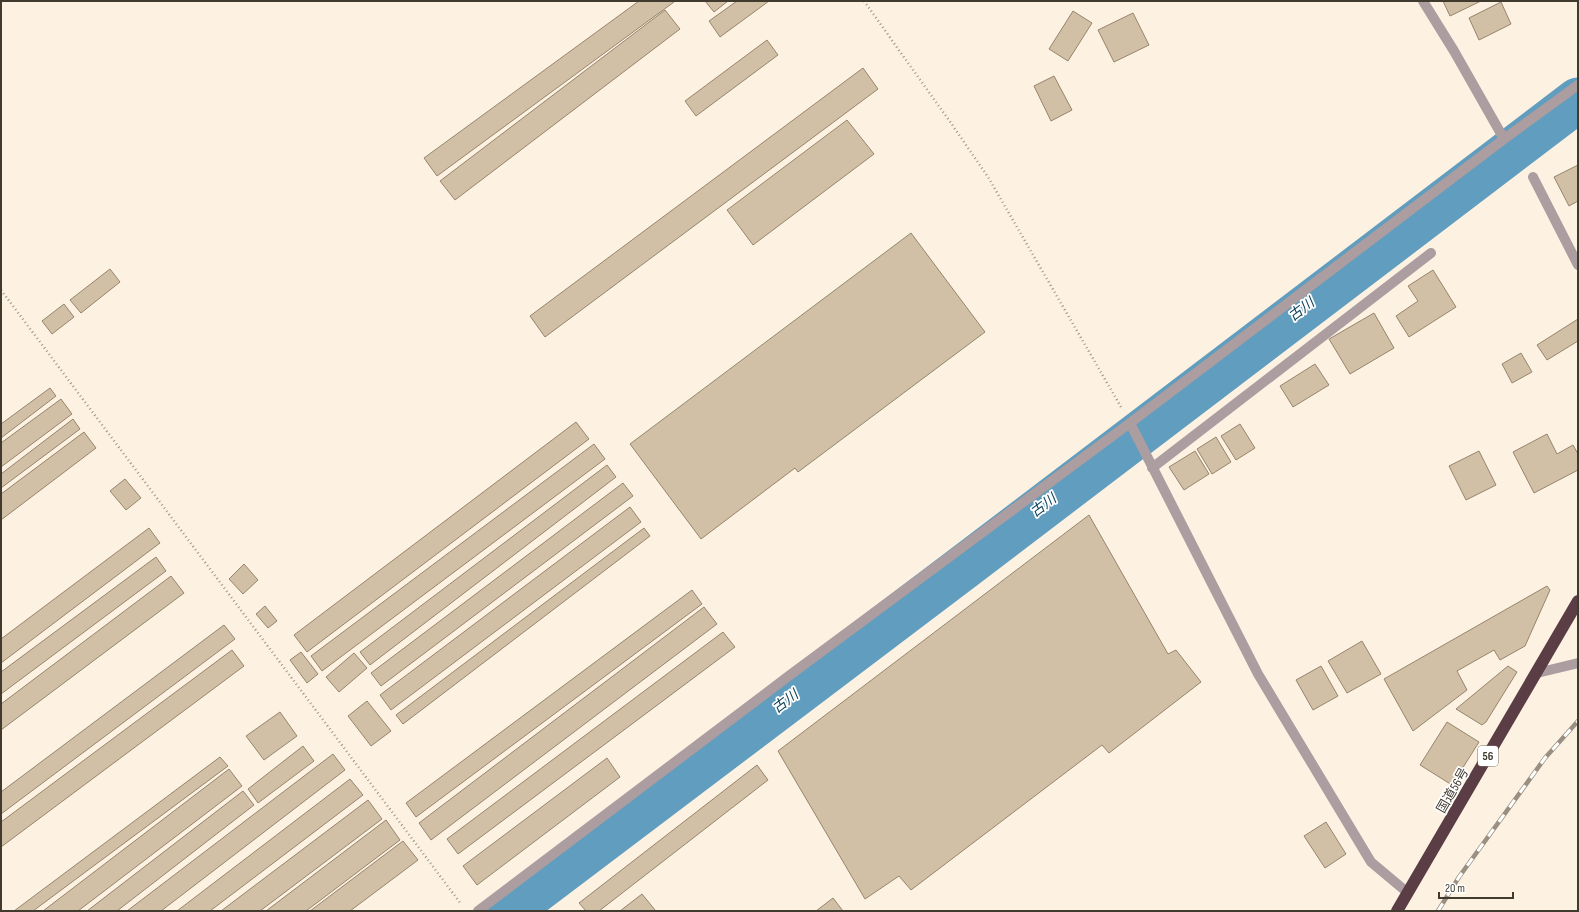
<svg xmlns="http://www.w3.org/2000/svg" width="1579" height="912" font-family="'Sofia Sans Condensed','Noto Sans JP',sans-serif">
	<rect width="100%" height="100%" fill="#fdf2e2"/>
	<g fill="none" stroke-linecap="round" stroke-linejoin="round">
		<path stroke="#609dbe" stroke-width="45" d="M 509,911 L 964,567 L 1578,100"/>
	</g>
	<path fill="#d2c0a6" stroke="#96856c" d="M 639,1 L 673,1 L 674,2 L 437,176 L 424,158 Z
		M 705,1 L 728,1 L 714,12 Z
		M 737,1 L 769,1 L 720,37 L 709,21 Z
		M 1443,1 L 1481,1 L 1450,16 Z
		M 1501,2 L 1511,24 L 1479,40 L 1469,18 Z
		M 665,10 L 680,29 L 455,200 L 440,181 Z
		M 1073,11 L 1092,23 L 1068,61 L 1049,49 Z
		M 1133,13 L 1149,45 L 1114,62 L 1098,30 Z
		M 767,40 L 778,55 L 696,116 L 685,101 Z
		M 863,68 L 878,89 L 545,337 L 530,316 Z
		M 1054,76 L 1072,110 L 1051,121 L 1034,86 Z
		M 847,120 L 874,154 L 753,245 L 727,210 Z
		M 1578,165 L 1578,201 L 1569,206 L 1554,177 Z
		M 911,233 L 985,332 L 798,472 L 795,468 L 701,539 L 630,444 Z
		M 110,269 L 120,282 L 81,313 L 70,300 Z
		M 1433,270 L 1456,307 L 1409,337 L 1396,316 L 1418,301 L 1408,286 Z
		M 64,304 L 74,317 L 52,334 L 42,321 Z
		M 1374,313 L 1394,348 L 1350,374 L 1329,339 Z
		M 1578,319 L 1578,341 L 1547,360 L 1537,345 Z
		M 1521,353 L 1532,372 L 1512,383 L 1502,364 Z
		M 1315,364 L 1329,385 L 1293,407 L 1280,386 Z
		M 50,388 L 56,396 L 1,438 L 1,424 Z
		M 61,399 L 72,414 L 1,467 L 1,443 Z
		M 73,419 L 80,429 L 1,488 L 1,474 Z
		M 576,422 L 589,439 L 307,652 L 294,635 Z
		M 1240,424 L 1255,448 L 1236,460 L 1221,436 Z
		M 84,432 L 96,448 L 1,520 L 1,494 Z
		M 1547,434 L 1557,454 L 1573,445 L 1578,454 L 1578,470 L 1534,493 L 1513,452 Z
		M 1216,437 L 1231,462 L 1212,474 L 1197,449 Z
		M 594,444 L 605,459 L 322,671 L 311,656 Z
		M 1195,451 L 1209,474 L 1184,490 L 1169,467 Z
		M 1479,451 L 1496,485 L 1466,500 L 1449,466 Z
		M 607,465 L 616,477 L 370,665 L 360,652 Z
		M 125,479 L 141,498 L 126,510 L 110,491 Z
		M 623,483 L 633,496 L 381,686 L 371,673 Z
		M 630,507 L 641,522 L 391,710 L 380,695 Z
		M 1089,515 L 1168,654 L 1176,650 L 1201,682 L 1109,753 L 1102,745 L 911,890 L 899,876 L 865,899 L 778,751 Z
		M 149,528 L 160,543 L 1,663 L 1,639 Z
		M 644,528 L 650,536 L 403,724 L 396,715 Z
		M 156,557 L 166,571 L 1,694 L 1,672 Z
		M 244,564 L 258,580 L 243,594 L 229,579 Z
		M 171,576 L 184,593 L 1,730 L 1,704 Z
		M 1547,586 L 1550,590 L 1525,646 L 1500,660 L 1494,650 L 1457,671 L 1467,690 L 1413,731 L 1384,679 Z
		M 692,590 L 702,604 L 416,817 L 406,803 Z
		M 265,606 L 277,621 L 268,628 L 256,614 Z
		M 704,607 L 717,624 L 431,840 L 419,823 Z
		M 224,625 L 235,639 L 1,814 L 1,792 Z
		M 723,632 L 735,647 L 458,854 L 447,839 Z
		M 1362,641 L 1381,674 L 1347,693 L 1328,661 Z
		M 232,650 L 244,666 L 1,847 L 1,822 Z
		M 301,652 L 318,674 L 307,683 L 290,660 Z
		M 354,653 L 367,668 L 339,692 L 326,677 Z
		M 1321,666 L 1338,696 L 1313,710 L 1296,680 Z
		M 1508,666 L 1517,672 L 1486,722 L 1482,725 L 1456,709 Z
		M 367,701 L 391,731 L 371,746 L 348,716 Z
		M 280,712 L 297,736 L 264,760 L 246,736 Z
		M 1447,722 L 1479,742 L 1452,785 L 1420,765 Z
		M 303,746 L 314,761 L 258,803 L 248,789 Z
		M 333,754 L 345,770 L 161,911 L 127,911 Z
		M 220,757 L 228,766 L 33,911 L 14,911 Z
		M 607,758 L 620,777 L 477,885 L 463,866 Z
		M 757,765 L 768,780 L 599,911 L 586,911 L 579,903 Z
		M 229,769 L 242,786 L 78,911 L 43,911 Z
		M 350,779 L 363,795 L 210,911 L 177,911 Z
		M 243,791 L 254,805 L 117,911 L 87,911 Z
		M 368,800 L 382,819 L 260,911 L 221,911 Z
		M 386,820 L 400,840 L 306,911 L 266,911 Z
		M 1326,822 L 1346,854 L 1325,868 L 1304,836 Z
		M 403,841 L 418,860 L 350,911 L 310,911 Z
		M 642,894 L 655,910 L 653,911 L 620,911 Z
		M 833,898 L 843,911 L 816,911 Z"/>
	<g fill="none" stroke-linecap="round" stroke-linejoin="round">
		<path stroke="#9e9588" stroke-width="2.5" stroke-dasharray="1 3" stroke-linecap="butt" d="M 864,1 L 953,126 L 988,177 L 1121,407
			M 1,290 L 461,904"/>
		<path stroke="#ac9da0" stroke-width="10" d="M 1423,1 L 1454,51 L 1504,139
			M 1533,177 L 1578,265
			M 1130,423 L 1258,674 L 1371,862 L 1408,893
			M 1152,468 L 1431,253
			M 1537,673 L 1578,663
			M 478,911 L 790,675 L 1130,423 L 1504,139 L 1578,85"/>
		<path stroke="#5b3e45" stroke-width="12" d="M 1397,911 L 1578,601"/>
		<defs>
			<path id="rail" d="M 1438,911 L 1459,877 L 1545,758 L 1578,721"/>
		</defs>
		<use href="#rail" stroke="#999083" stroke-width="4.5"/>
		<use href="#rail" stroke="#fff" stroke-width="3" stroke-dasharray="9" stroke-linecap="butt"/>
	</g>
	<g text-anchor="middle" stroke-width="3.5" stroke-linejoin="round" paint-order="stroke">
		<rect fill="#fff" stroke="#7a756d" stroke-width="1" x="1478" y="746" width="20" height="20" rx="3"/>
		<g font-size="12" font-weight="bold" fill="#413a2f">
			<text x="1488" y="760">56</text>
		</g>
		<g font-size="13" fill="#413a2f" stroke="#fff">
			<text transform="translate(1452 790) rotate(-60)" y="5">国道56号</text>
		</g>
		<g font-size="14" font-style="italic" fill="#0e4259" stroke="#fff">
			<text transform="translate(1301 309) rotate(-37)" y="5">古川</text>
			<text transform="translate(1043 505) rotate(-37)" y="5">古川</text>
			<text transform="translate(785 701) rotate(-37)" y="5">古川</text>
		</g>
	</g>
	<rect width="1579" height="912" fill="none" stroke="#413a2f" stroke-width="4"/>
	<path d="M1439 892v6h74v-6" fill="none" stroke="#413a2f" stroke-width="2"/>
	<text x="1445" y="892" font-size="12" fill="#413a2f" stroke="#ffffff" stroke-width="3" paint-order="stroke">20 m</text>
</svg>
